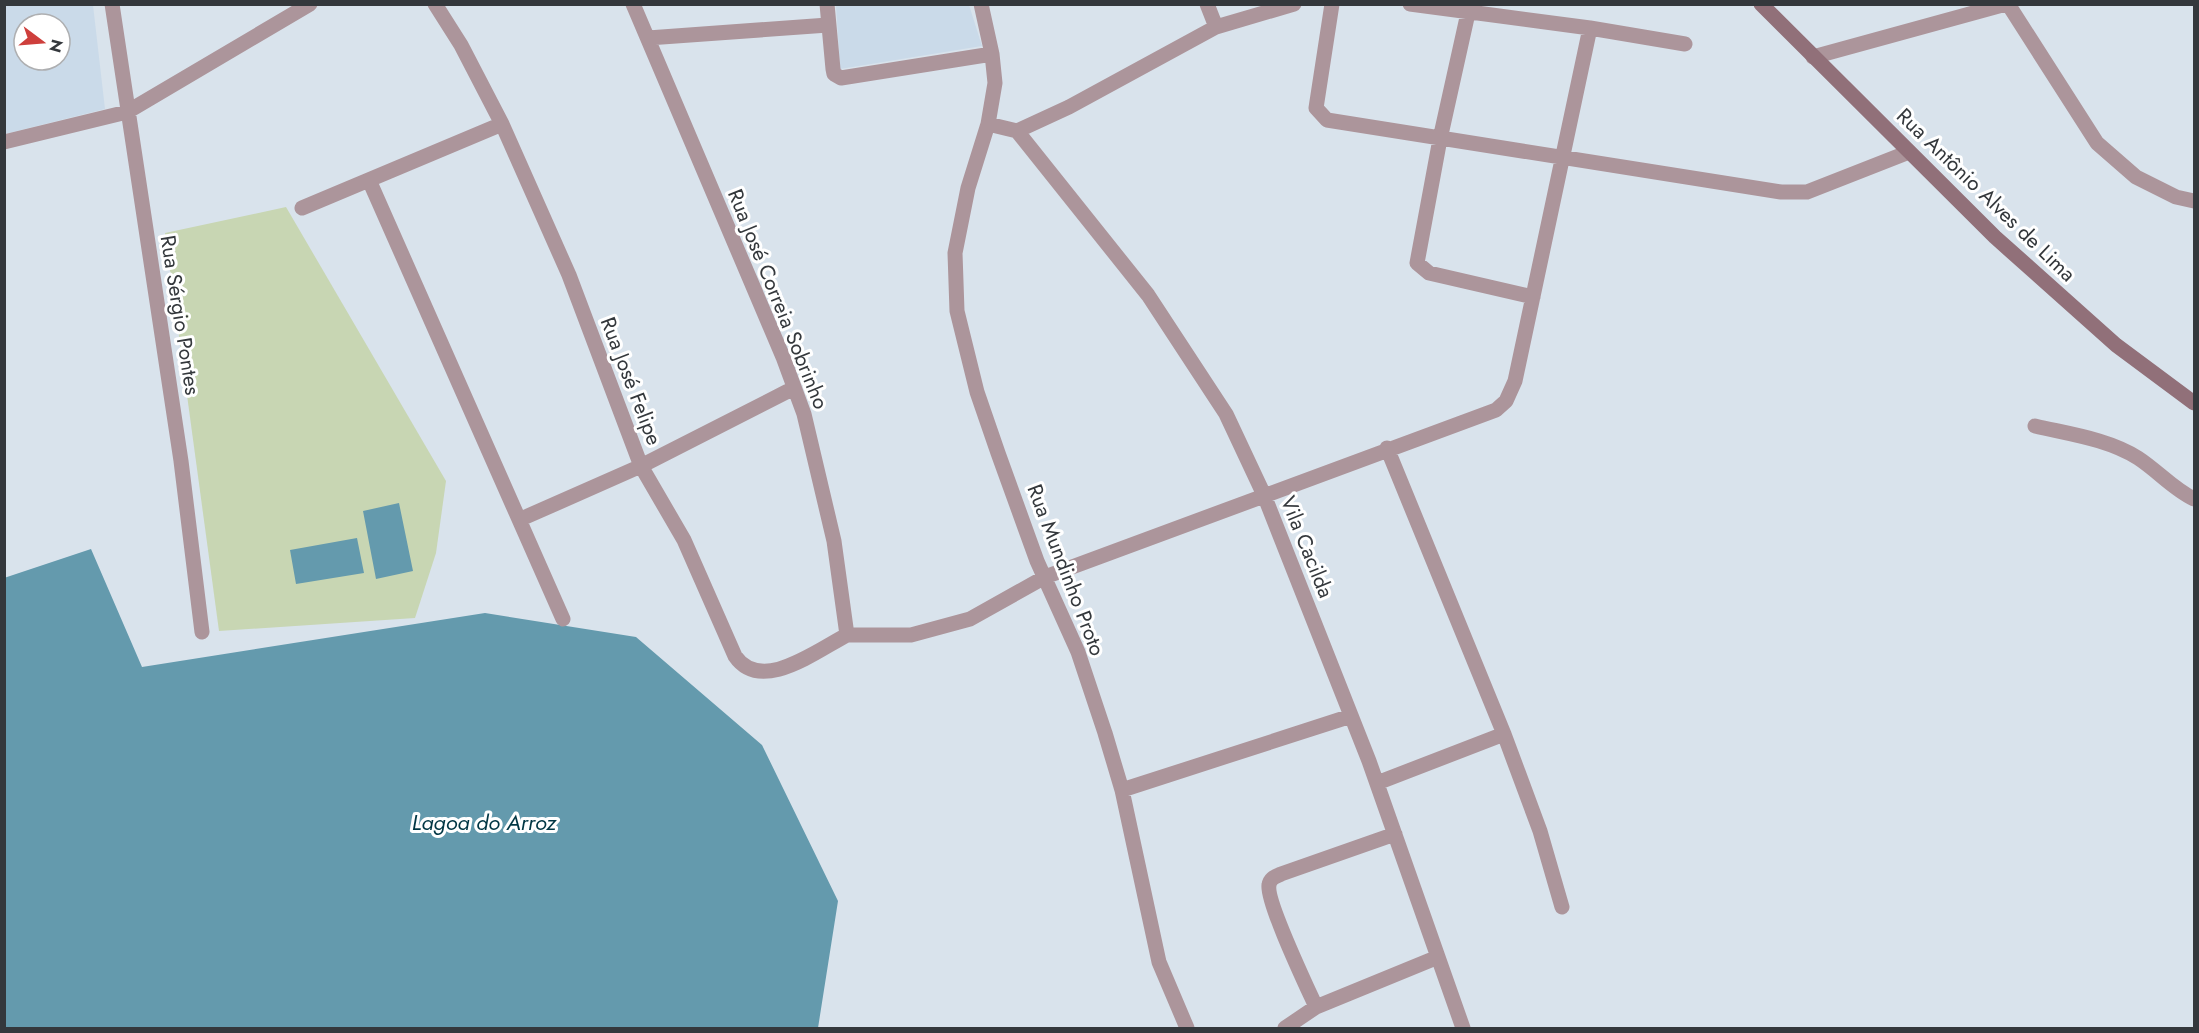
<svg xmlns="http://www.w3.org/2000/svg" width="2199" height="1033" font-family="Jost,sans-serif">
	<rect width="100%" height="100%" fill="#d9e3ec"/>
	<path fill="#cadae9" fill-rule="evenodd" d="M 5,4 L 93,5 L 105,109 L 5,134 ZM 24,24 L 60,24 L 60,60 L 24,60 Z
		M 836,5 L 969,5 L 982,46 L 840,69 Z"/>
	<path fill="#c8d6b3" d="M 286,207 L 446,481 L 436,553 L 415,618 L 219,631 L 165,233 Z"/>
	<path fill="#649aad" d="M 399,503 L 413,571 L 376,579 L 363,511 Z
		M 357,538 L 364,573 L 296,584 L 290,550 Z
		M 91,549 L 142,667 L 485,613 L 636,637 L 762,745 L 838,901 L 818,1028 L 5,1028 L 4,578 Z"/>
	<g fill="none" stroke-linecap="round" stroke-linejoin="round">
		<path stroke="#ac959b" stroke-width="15" d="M 112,4 L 181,461 L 202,632
			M 435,4 L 461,45 L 502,124 L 569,275 L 641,466 L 684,540 L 735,656 C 761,694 816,651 847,635
			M 633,4 L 783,357 L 804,414 L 834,541 L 847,635 L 911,635 L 970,619 L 1045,577 L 1496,410 L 1506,401 L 1515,381 L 1590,28
			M 827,4 L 833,69 L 834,74 L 841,78 L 992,54
			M 981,4 L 992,54 L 995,83 L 988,124 L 968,188 L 955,253 L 957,311 L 977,392 L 998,453 L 1037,561 L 1078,652 L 1105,733 L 1122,790 L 1159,962 L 1187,1028
			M 1207,4 L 1216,27
			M 1332,4 L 1316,108 L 1327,120 L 1781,192 L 1807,192 L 1909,152
			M 1410,4 L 1590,28 L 1685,44
			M 2008,4 L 2097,143 L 2136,177 L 2176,197 L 2194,201
			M 1468,13 L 1440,139 L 1417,263 L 1429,273 L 1533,297
			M 648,38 L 828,25
			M 1813,57 L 2006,4
			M 988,124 L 1017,131 L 1069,107 L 1216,27 L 1294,4
			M 1017,131 L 1148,295 L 1226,414 L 1264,495 L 1369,761 L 1463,1028
			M 4,142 L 127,112 L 310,4
			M 369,180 L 563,619
			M 302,208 L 502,124
			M 2035,426 C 2069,434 2108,439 2138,458 C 2158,471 2173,489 2194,499
			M 521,519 L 641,466 L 794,388
			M 1504,734 L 1540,831 L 1562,907
			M 1377,783 L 1504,734 L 1387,448
			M 1122,790 L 1351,716
			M 1316,1007 C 1307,987 1266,901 1269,885 C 1270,878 1275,877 1281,874 L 1395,834
			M 1285,1028 L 1316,1007 L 1438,957"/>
		<path stroke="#917079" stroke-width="15" d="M 1761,4 L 1995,237 L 2116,345 L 2194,403"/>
	</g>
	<g text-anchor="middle" stroke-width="6" stroke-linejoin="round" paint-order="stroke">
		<g font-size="21" fill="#34383c" stroke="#fff">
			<text transform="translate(1986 195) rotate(44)" y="7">Rua Antônio Alves de Lima</text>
			<text transform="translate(778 299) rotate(68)" y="7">Rua José Correia Sobrinho</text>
			<text transform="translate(180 315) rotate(81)" y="7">Rua Sérgio Pontes</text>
			<text transform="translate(631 381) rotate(69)" y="7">Rua José Felipe</text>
			<text transform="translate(1307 547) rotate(68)" y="7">Vila Cacilda</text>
			<text transform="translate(1066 570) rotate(69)" y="7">Rua Mundinho Proto</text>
		</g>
		<g font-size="22" font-style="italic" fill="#003644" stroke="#fff">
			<text x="484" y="830">Lagoa do Arroz</text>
		</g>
	</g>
	<rect width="2199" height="1033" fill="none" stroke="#34383c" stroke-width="12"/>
	<g transform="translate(42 42) rotate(106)"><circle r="28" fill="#ffffff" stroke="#aeafb1" stroke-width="1.5"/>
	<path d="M0-4.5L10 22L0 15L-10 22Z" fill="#ce3f3c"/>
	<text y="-9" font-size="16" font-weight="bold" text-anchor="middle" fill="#34383c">N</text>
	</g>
</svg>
